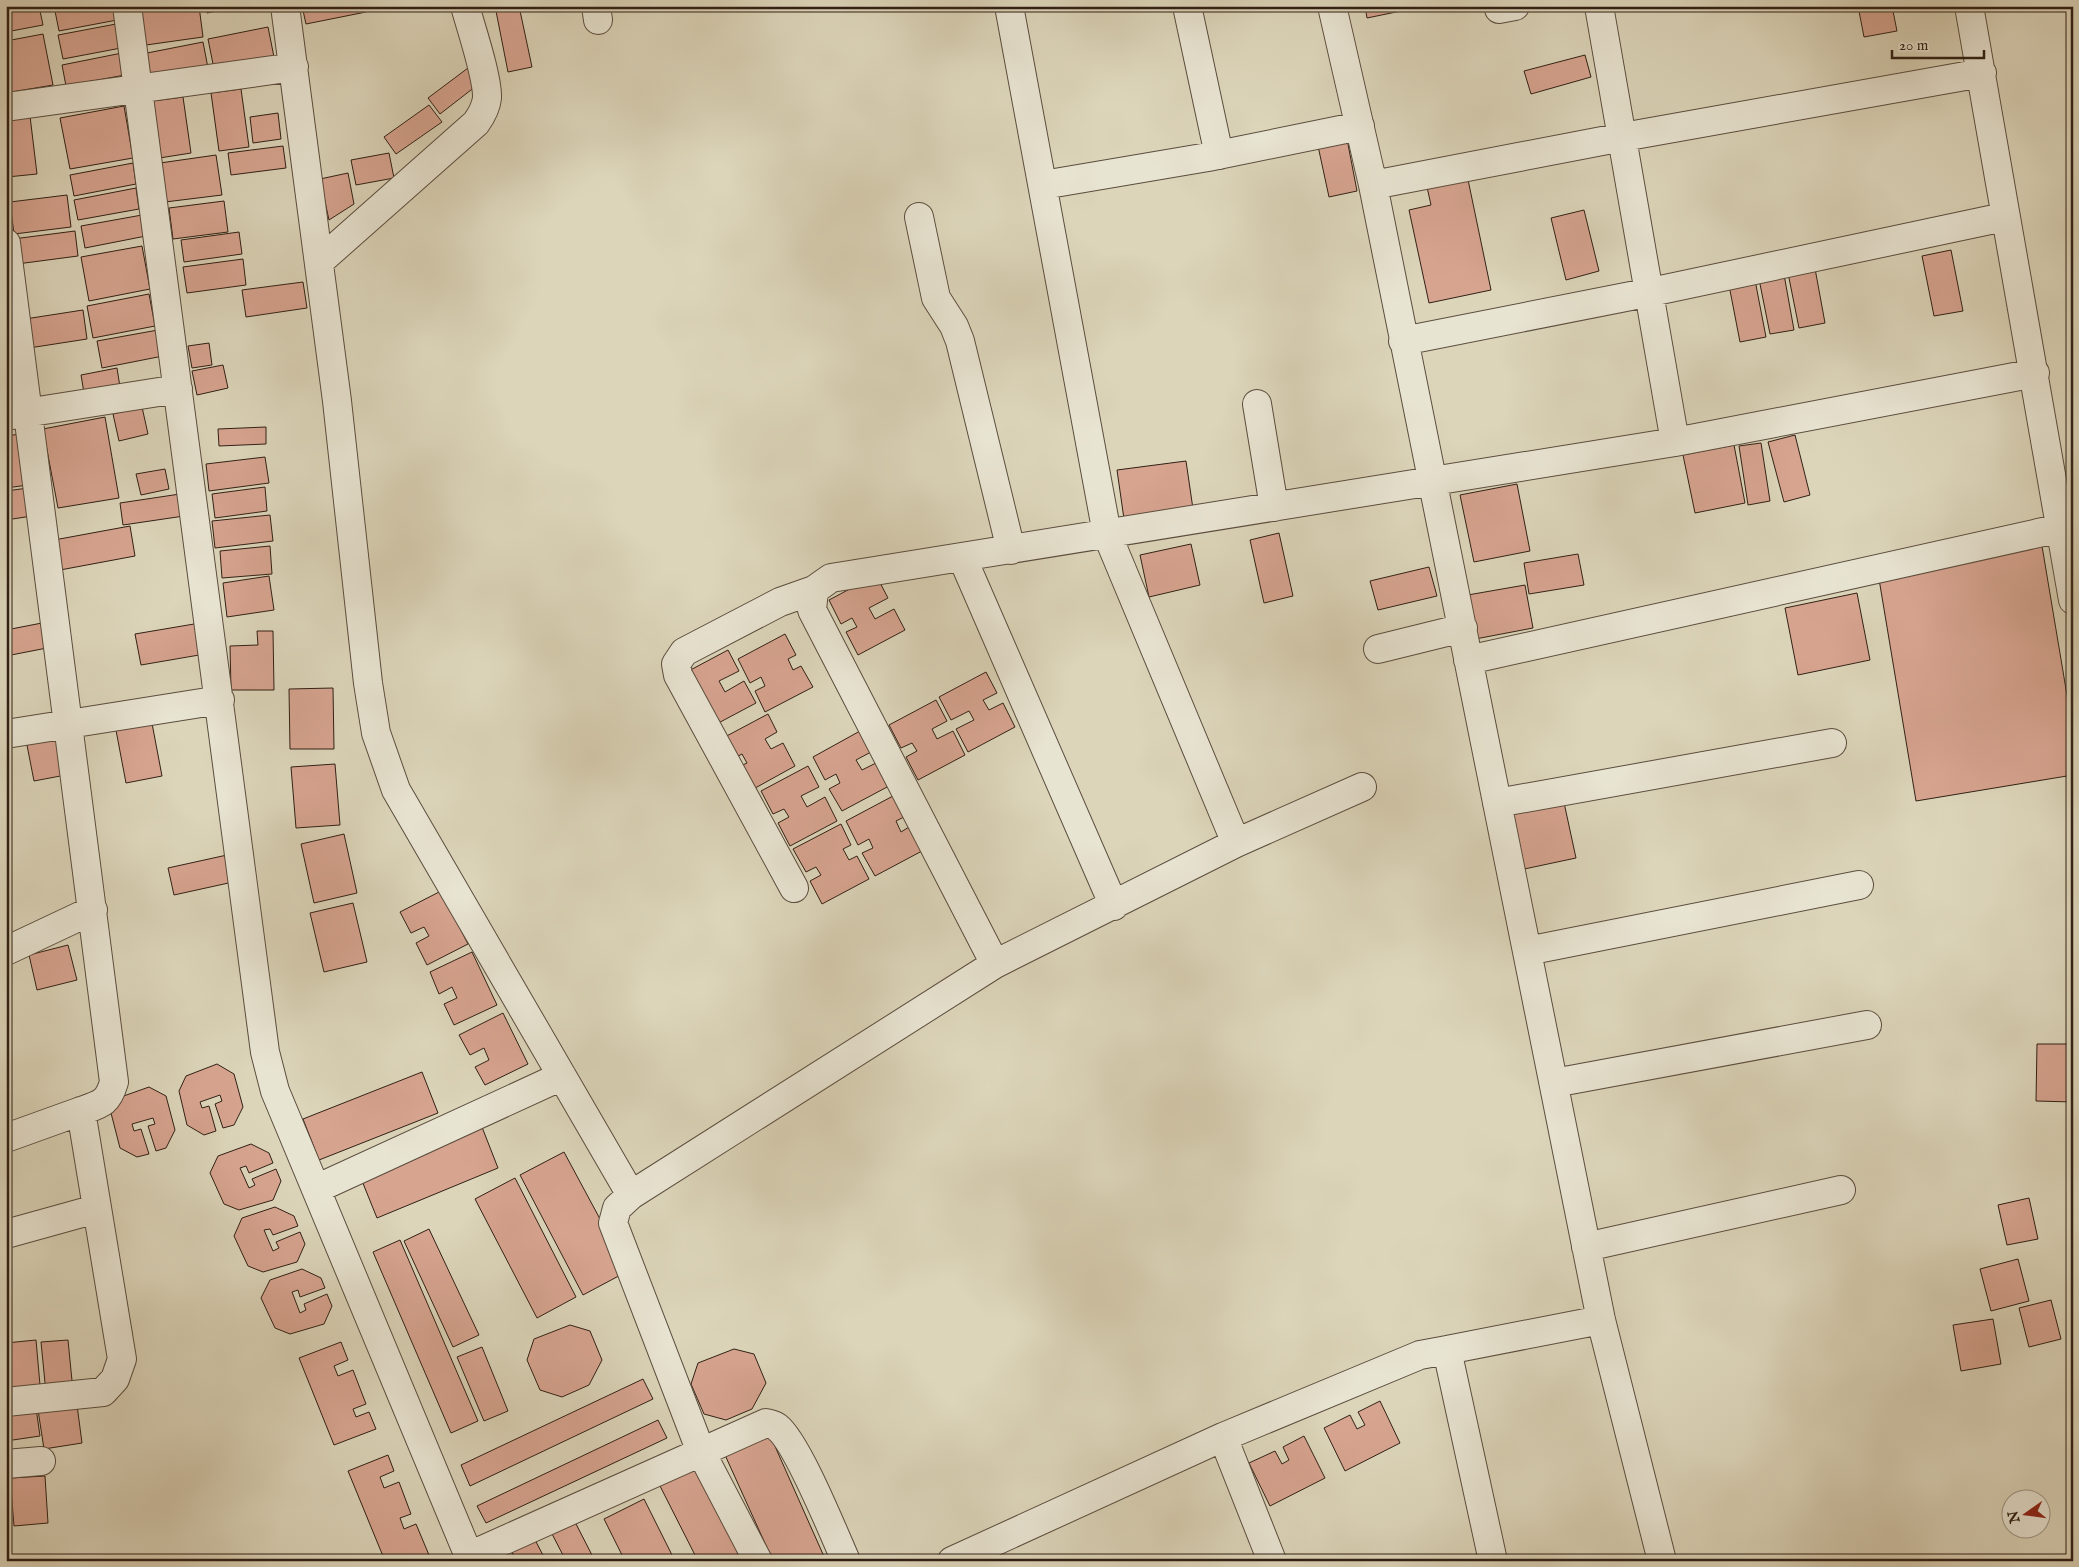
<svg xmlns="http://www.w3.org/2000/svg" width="2079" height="1567" font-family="'IM FELL English',serif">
	<rect width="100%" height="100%" fill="#dcd5ba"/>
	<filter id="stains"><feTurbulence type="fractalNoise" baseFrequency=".004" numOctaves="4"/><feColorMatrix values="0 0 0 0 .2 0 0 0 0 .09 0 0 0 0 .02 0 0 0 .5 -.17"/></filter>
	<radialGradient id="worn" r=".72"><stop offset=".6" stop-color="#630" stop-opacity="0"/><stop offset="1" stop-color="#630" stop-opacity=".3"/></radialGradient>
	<path fill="#d7a490" stroke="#302015" d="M 30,6 L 39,6 L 43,25 L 6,32 L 6,11 Z
		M 54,6 L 114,6 L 117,20 L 59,31 Z
		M 141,6 L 199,6 L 203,37 L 146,45 Z
		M 206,6 L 241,6 L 207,13 Z
		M 302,6 L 364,6 L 366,12 L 306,24 Z
		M 495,6 L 519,6 L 532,67 L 508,72 Z
		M 1365,6 L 1400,6 L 1401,11 L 1367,18 Z
		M 1858,6 L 1892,6 L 1897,31 L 1864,37 Z
		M 116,24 L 121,48 L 63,59 L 58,35 Z
		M 268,27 L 274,57 L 214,69 L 208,39 Z
		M 43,34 L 53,85 L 6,93 L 6,41 Z
		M 203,42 L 208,68 L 147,80 L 142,54 Z
		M 122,53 L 125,75 L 66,86 L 62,65 Z
		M 1585,55 L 1591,77 L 1531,94 L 1524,71 Z
		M 468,68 L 480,83 L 440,114 L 428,98 Z
		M 241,89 L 249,147 L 219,151 L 211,93 Z
		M 183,97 L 191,153 L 153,159 L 145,102 Z
		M 429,105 L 442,122 L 396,154 L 384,137 Z
		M 124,106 L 133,158 L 70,169 L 60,118 Z
		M 278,113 L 281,139 L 253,143 L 250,117 Z
		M 30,116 L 37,174 L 7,177 L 6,119 Z
		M 1347,139 L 1357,191 L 1329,197 L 1318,146 Z
		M 283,146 L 286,168 L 231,175 L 228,153 Z
		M 389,153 L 394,178 L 356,185 L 351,160 Z
		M 216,155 L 222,195 L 165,202 L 160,163 Z
		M 133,163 L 136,184 L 74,196 L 70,175 Z
		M 1466,170 L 1491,290 L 1429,303 L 1409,210 L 1431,205 L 1425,178 Z
		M 348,173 L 354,204 L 329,220 L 320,179 Z
		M 136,188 L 139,209 L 78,220 L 74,200 Z
		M 67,195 L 71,227 L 14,234 L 10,202 Z
		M 224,201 L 228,232 L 173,239 L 169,208 Z
		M 1584,210 L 1599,271 L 1566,280 L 1551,218 Z
		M 142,215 L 146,236 L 85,248 L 81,226 Z
		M 75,231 L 78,256 L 17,264 L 13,239 Z
		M 239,232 L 242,254 L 184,262 L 181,240 Z
		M 142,246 L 150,289 L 89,301 L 81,257 Z
		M 1951,250 L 1963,311 L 1934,316 L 1922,256 Z
		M 243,259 L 246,285 L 187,293 L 183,267 Z
		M 1814,263 L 1825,323 L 1799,328 L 1787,268 Z
		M 1783,269 L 1794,330 L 1770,334 L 1758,274 Z
		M 1754,275 L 1766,337 L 1740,342 L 1728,280 Z
		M 303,282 L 307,308 L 246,317 L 242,290 Z
		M 149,294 L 155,326 L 93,338 L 87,306 Z
		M 83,310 L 87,339 L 29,348 L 25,319 Z
		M 158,330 L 163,356 L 102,368 L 97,341 Z
		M 209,343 L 212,365 L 192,368 L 188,346 Z
		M 6,350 L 16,404 L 6,406 Z
		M 223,365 L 228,388 L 197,395 L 192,371 Z
		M 117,368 L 120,387 L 84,393 L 81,375 Z
		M 142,407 L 148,434 L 119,441 L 113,414 Z
		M 105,417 L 119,498 L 58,508 L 43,429 Z
		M 266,427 L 266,444 L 219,446 L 218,429 Z
		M 20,434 L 28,485 L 6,488 L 6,436 Z
		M 1795,435 L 1810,495 L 1784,502 L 1768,442 Z
		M 1761,443 L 1770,501 L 1748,505 L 1739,446 Z
		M 1734,445 L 1745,503 L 1695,513 L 1683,455 Z
		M 265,457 L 269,483 L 209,491 L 206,464 Z
		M 1186,461 L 1193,509 L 1124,519 L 1117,470 Z
		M 165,469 L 169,489 L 141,495 L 136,474 Z
		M 1517,484 L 1530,551 L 1474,562 L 1460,495 Z
		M 265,487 L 267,511 L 215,518 L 212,494 Z
		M 28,488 L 32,516 L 6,520 L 6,491 Z
		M 180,494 L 184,516 L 123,525 L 120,503 Z
		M 270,515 L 273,541 L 215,548 L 212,521 Z
		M 130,526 L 135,556 L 60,570 L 54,540 Z
		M 1279,533 L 1293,596 L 1264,603 L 1250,540 Z
		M 1191,544 L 1200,585 L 1149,597 L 1140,555 Z
		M 270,546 L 272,574 L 222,578 L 220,551 Z
		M 2042,546 L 2073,731 L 2073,775 L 1916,801 L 1878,573 Z
		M 1578,554 L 1584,585 L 1529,594 L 1524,563 Z
		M 1429,567 L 1437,596 L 1378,610 L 1370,581 Z
		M 876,575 L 888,598 L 869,608 L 875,619 L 894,609 L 905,630 L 858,655 L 846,632 L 857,627 L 852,618 L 841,624 L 829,600 Z
		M 269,576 L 274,610 L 227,617 L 223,583 Z
		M 1525,585 L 1533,628 L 1470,640 L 1462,596 Z
		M 1857,593 L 1870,660 L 1798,675 L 1785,608 Z
		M 47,622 L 52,647 L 6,656 L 6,630 Z
		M 200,623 L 205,654 L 141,665 L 135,634 Z
		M 257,631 L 273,631 L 274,690 L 231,690 L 230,646 L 258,645 Z
		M 785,634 L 796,655 L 788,659 L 793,670 L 801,666 L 813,687 L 765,712 L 755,691 L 765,686 L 761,677 L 750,683 L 738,659 Z
		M 728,650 L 739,671 L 719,681 L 725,692 L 744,681 L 756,703 L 709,728 L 708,702 L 703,693 L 693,699 L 681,675 Z
		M 986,672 L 997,693 L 983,700 L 989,710 L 1003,703 L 1015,727 L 968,752 L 956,729 L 974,720 L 969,711 L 951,720 L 939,697 Z
		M 333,688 L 334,749 L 290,749 L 289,689 Z
		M 936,700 L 947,721 L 932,729 L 937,739 L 953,731 L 965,755 L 918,780 L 906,757 L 917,751 L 912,743 L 901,748 L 889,725 Z
		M 768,714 L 777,732 L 765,739 L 771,749 L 783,743 L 795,766 L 748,792 L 736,768 L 747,763 L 742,754 L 731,760 L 721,739 Z
		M 151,718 L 162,776 L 126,783 L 115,725 Z
		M 62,728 L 71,774 L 34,781 L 25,735 Z
		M 860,731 L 871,752 L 856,760 L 862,770 L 876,763 L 889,786 L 842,811 L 829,789 L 840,783 L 836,774 L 825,780 L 813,757 Z
		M 335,764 L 340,825 L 296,828 L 291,767 Z
		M 808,766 L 819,787 L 801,796 L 807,807 L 825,797 L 837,821 L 790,846 L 778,823 L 789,817 L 784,809 L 773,814 L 761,791 Z
		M 893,796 L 904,817 L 896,821 L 901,832 L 909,827 L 922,851 L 875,876 L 862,853 L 873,848 L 869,839 L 858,845 L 846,821 Z
		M 1563,798 L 1576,858 L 1515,871 L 1502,811 Z
		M 841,824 L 851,845 L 843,849 L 849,860 L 857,856 L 869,879 L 822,904 L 810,881 L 821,875 L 816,867 L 806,872 L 793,849 Z
		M 344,834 L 357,893 L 314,903 L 301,844 Z
		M 227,855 L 233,882 L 174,895 L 168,868 Z
		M 441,891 L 468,944 L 427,965 L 416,943 L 429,936 L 424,927 L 411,933 L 400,912 Z
		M 353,903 L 367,962 L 324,972 L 310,913 Z
		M 68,945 L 77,980 L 37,990 L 29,955 Z
		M 472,952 L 497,1005 L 454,1025 L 444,1004 L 457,998 L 452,987 L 439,994 L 430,972 Z
		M 503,1013 L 528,1064 L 485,1085 L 475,1067 L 489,1060 L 484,1048 L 470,1055 L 459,1035 Z
		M 2037,1044 L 2073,1044 L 2073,1102 L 2036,1101 Z
		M 217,1064 L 234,1074 L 243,1107 L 234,1125 L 223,1128 L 215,1104 L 222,1101 L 220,1095 L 200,1102 L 202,1108 L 209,1106 L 216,1131 L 204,1135 L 187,1125 L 179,1091 L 186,1076 Z
		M 422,1072 L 438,1113 L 319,1160 L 303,1119 Z
		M 149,1087 L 166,1096 L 175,1130 L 166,1148 L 156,1151 L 148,1126 L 155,1124 L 153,1118 L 132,1124 L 134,1131 L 141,1129 L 149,1154 L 137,1157 L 120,1148 L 111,1113 L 118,1098 Z
		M 480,1122 L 498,1168 L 377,1218 L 358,1171 Z
		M 251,1144 L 269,1153 L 273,1163 L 249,1173 L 246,1166 L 240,1168 L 249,1188 L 255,1185 L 252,1179 L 276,1169 L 281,1181 L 273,1200 L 239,1210 L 224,1204 L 210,1173 L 218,1156 Z
		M 564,1152 L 628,1271 L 583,1295 L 520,1175 Z
		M 515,1178 L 576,1297 L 537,1318 L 475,1199 Z
		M 2029,1198 L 2038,1239 L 2007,1245 L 1998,1205 Z
		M 275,1207 L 294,1216 L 298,1226 L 273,1235 L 270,1229 L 264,1230 L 273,1251 L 279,1248 L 276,1242 L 300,1232 L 305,1244 L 297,1262 L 263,1272 L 248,1266 L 234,1236 L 242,1218 Z
		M 429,1229 L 479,1335 L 453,1347 L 404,1241 Z
		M 400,1240 L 478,1421 L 451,1433 L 373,1252 Z
		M 2018,1259 L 2029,1301 L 1991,1311 L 1980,1269 Z
		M 302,1269 L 321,1278 L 325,1288 L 300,1297 L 298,1290 L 292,1292 L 300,1313 L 306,1310 L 304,1304 L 327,1294 L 332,1306 L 324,1324 L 290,1334 L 275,1328 L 261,1298 L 270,1280 Z
		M 2051,1300 L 2061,1339 L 2029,1347 L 2019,1308 Z
		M 1993,1319 L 2001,1364 L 1961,1371 L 1953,1325 Z
		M 570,1325 L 590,1331 L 602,1360 L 589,1385 L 562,1397 L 540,1390 L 527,1360 L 534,1339 Z
		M 36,1340 L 40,1385 L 6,1388 L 6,1343 Z
		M 68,1340 L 73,1391 L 46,1393 L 41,1342 Z
		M 341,1342 L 348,1360 L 334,1366 L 338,1376 L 353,1370 L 366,1404 L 353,1409 L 356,1417 L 369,1412 L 376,1429 L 334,1445 L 299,1358 Z
		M 482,1347 L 508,1411 L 484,1421 L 457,1357 Z
		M 734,1349 L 754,1354 L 766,1383 L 752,1409 L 726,1420 L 704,1414 L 691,1384 L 698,1363 Z
		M 643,1379 L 653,1399 L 470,1486 L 461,1465 Z
		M 1380,1401 L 1400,1443 L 1345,1471 L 1324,1428 L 1350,1415 L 1357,1429 L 1365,1425 L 1358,1412 Z
		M 77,1405 L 82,1443 L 44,1449 L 38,1410 Z
		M 36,1408 L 40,1436 L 6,1441 L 6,1413 Z
		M 658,1420 L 667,1438 L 486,1523 L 477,1506 Z
		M 770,1435 L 826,1561 L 773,1561 L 725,1455 Z
		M 1304,1436 L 1325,1478 L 1270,1506 L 1249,1463 L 1275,1451 L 1282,1464 L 1289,1460 L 1283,1447 Z
		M 388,1455 L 394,1471 L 380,1477 L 384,1488 L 399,1482 L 411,1514 L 400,1518 L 404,1529 L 416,1524 L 429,1555 L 416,1561 L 385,1561 L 348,1471 Z
		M 702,1463 L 750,1561 L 698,1561 L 659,1484 Z
		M 6,1475 L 10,1527 L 6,1527 Z
		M 45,1476 L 48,1523 L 14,1526 L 10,1478 Z
		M 644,1499 L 675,1561 L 625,1561 L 604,1519 Z
		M 572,1516 L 595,1561 L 566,1561 L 549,1528 Z
		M 532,1534 L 546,1561 L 516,1561 L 509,1546 Z"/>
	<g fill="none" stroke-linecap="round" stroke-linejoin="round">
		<defs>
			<path id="minor" d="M 127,6 L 265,1052 L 275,1091 L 471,1561
				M 285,6 L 337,401 L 368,683 L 376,733 L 396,790 L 631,1195 L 617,1208 L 613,1223 L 701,1452 L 758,1561
				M 596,6 L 598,20
				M 1009,6 L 1107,534 L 1236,843
				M 1187,6 L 1219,155
				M 1332,6 L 1373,185 L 1601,1320 L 1662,1561
				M 1969,6 L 2073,600
				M 1499,9 L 1515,6
				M 6,107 L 294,67
				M 1043,185 L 1208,157 L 1360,126
				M 1373,185 L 1623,137 L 1982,73
				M 919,217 L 936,298 L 954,326 L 960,341 L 1011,550
				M 6,243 L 114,1082 C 108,1103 101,1104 81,1111 L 122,1359 L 115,1379 L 103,1392 L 6,1402
				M 319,262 L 476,123 C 481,116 486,108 487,98 C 488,78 471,28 465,6
				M 1403,341 L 1651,292 L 2004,217
				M 1257,404 L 1274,507
				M 6,416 L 178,389
				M 1675,442 L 2035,373
				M 962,557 L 1114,906
				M 1378,649 L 1463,628
				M 1468,660 L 2061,528
				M 6,734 L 220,700
				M 1497,803 L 1832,743
				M 794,888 L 678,675 L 676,664 L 684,652 L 780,602 L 814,590
				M 6,951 L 93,910
				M 1527,951 L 1859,885
				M 995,964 L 1236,843 L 1362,787
				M 1554,1083 L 1867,1025
				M 6,1138 L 81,1111
				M 316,1189 L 562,1076
				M 631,1195 L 995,964 L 812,610 L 814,590 L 831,578 L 1675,442 L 1599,6
				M 6,1234 L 96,1209
				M 1586,1247 L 1841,1190
				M 1447,1350 L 1601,1320
				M 1223,1437 L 1272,1561
				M 6,1464 L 41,1461
				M 469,1556 L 766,1423 C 770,1424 775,1425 777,1427 C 797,1442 834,1534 846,1561
				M 952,1561 L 1223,1437 L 1420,1355 L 1447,1350 L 1493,1561"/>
		</defs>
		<use href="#minor" stroke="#5b4d3e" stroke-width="30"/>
		<use href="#minor" stroke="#e8e4d2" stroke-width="28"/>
	</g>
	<rect width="2079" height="1567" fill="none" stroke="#dcd5ba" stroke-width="25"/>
	<rect x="8" y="8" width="2064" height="1552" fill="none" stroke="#302015" stroke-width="2.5"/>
	<rect x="12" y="12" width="2054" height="1542" fill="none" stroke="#302015"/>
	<g transform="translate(2026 1514) rotate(256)"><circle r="24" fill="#e8e4d2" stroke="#9e9686"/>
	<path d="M0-4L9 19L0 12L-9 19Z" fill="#8f2418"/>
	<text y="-8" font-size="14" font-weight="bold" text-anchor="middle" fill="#302015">N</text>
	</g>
	<path d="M1892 50v8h92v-8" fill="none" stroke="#302015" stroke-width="2.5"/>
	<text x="1899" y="50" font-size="15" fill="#302015" stroke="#e8e4d2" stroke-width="4" paint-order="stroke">20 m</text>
	<rect width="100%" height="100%" filter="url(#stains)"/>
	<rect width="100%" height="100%" fill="url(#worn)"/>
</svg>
